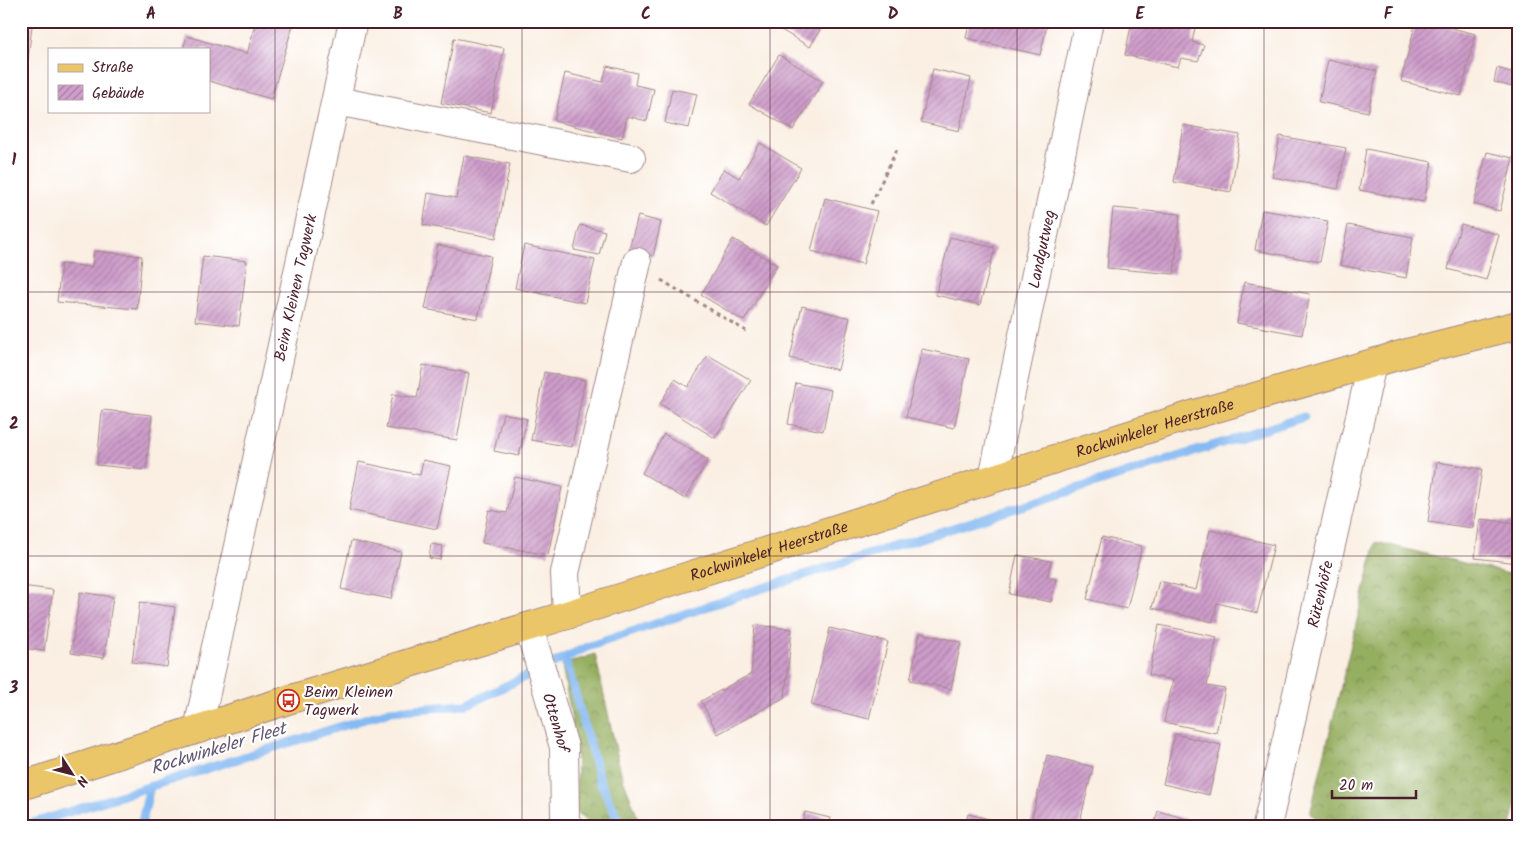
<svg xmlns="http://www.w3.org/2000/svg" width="1539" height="847" font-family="Kalam,sans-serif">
	<defs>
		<pattern id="forest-crowns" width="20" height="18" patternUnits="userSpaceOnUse" patternTransform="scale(1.25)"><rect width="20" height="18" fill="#95af60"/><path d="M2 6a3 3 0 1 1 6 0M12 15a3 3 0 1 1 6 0" fill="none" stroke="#7c8e4f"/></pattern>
		<pattern id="building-hatch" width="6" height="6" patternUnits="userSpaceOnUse" patternTransform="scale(1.25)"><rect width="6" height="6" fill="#ce9dca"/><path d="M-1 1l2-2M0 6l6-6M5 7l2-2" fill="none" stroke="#a97fa4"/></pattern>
	</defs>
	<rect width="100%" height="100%" fill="#fff"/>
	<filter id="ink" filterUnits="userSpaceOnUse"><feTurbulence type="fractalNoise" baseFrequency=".02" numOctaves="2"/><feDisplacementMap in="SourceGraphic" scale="10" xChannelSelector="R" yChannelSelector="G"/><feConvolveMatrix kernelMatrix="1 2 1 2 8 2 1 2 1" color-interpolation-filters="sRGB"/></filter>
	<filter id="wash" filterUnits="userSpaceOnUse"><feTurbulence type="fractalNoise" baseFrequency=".0096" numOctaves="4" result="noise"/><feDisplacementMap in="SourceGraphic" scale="20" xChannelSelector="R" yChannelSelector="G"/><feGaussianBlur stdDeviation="1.12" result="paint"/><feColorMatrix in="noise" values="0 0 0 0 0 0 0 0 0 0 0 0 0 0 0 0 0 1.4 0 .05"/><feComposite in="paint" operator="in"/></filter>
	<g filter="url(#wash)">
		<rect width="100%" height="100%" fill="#faefe2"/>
		<path fill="url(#forest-crowns)" stroke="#706746" d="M 1376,542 L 1518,576 L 1518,798 L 1511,826 L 1331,826 L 1310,814 Z
			M 595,654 L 621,773 L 641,826 L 588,826 L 588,823 L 576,812 L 577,750 L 562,665 Z"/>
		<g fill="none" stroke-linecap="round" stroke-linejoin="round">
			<path stroke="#85b9f2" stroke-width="9" d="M 565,658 L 600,781 L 621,826
				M 24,826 L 390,711 L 466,705 L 587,647 L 747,593 L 1304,417
				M 141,826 L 150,786"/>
		</g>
		<g id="blocks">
			<path fill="url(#building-hatch)" d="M 256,21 L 294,21 L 271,99 L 209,81 L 209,49 L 183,49 L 187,36 L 247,54 Z
				M 766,21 L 825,21 L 810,47 Z
				M 970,21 L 1048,21 L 1040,55 L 966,38 Z
				M 1132,21 L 1189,21 L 1196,23 L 1192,42 L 1204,45 L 1198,61 L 1181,58 L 1178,67 L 1125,55 Z
				M 1416,21 L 1450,21 L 1448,27 L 1475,34 L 1461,96 L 1401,81 Z
				M 21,25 L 32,26 L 22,107 L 21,107 Z
				M 454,38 L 504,48 L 491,113 L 441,103 Z
				M 779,55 L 823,81 L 793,130 L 749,104 Z
				M 1328,60 L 1377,71 L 1368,112 L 1319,102 Z
				M 607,66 L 637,73 L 635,85 L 654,89 L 647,121 L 627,116 L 622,138 L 554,121 L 565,73 L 603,82 Z
				M 1497,68 L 1518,74 L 1516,88 L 1494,82 Z
				M 933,69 L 971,78 L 959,131 L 921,122 Z
				M 672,89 L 697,94 L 689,128 L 665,123 Z
				M 1183,125 L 1240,135 L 1231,192 L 1174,182 Z
				M 1280,136 L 1346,148 L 1338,189 L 1272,177 Z
				M 760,143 L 801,168 L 766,226 L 710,192 L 724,169 L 739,178 Z
				M 1366,149 L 1432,162 L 1424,202 L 1359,190 Z
				M 1487,152 L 1513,158 L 1500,211 L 1474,204 Z
				M 464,156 L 510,164 L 496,238 L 423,225 L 428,193 L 456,198 Z
				M 825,198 L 877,211 L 863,264 L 811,251 Z
				M 1113,208 L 1180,214 L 1174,274 L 1107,268 Z
				M 1262,210 L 1328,221 L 1320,262 L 1255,250 Z
				M 638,216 L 661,222 L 653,256 L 629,249 Z
				M 1461,224 L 1499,235 L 1486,280 L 1448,269 Z
				M 580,225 L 605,231 L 599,255 L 574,250 Z
				M 1348,225 L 1413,237 L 1406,278 L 1340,265 Z
				M 950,237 L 995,248 L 980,305 L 936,295 Z
				M 733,239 L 777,265 L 744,321 L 701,295 Z
				M 438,245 L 491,256 L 478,319 L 425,309 Z
				M 524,245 L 595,260 L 585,303 L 515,288 Z
				M 94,251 L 142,256 L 137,309 L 57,302 L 61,264 L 92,267 Z
				M 203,256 L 247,261 L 239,326 L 195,321 Z
				M 1244,282 L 1310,294 L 1302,335 L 1237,323 Z
				M 802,306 L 850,318 L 838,370 L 790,358 Z
				M 922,349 L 969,359 L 954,428 L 906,417 Z
				M 708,355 L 751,380 L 715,438 L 660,404 L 675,379 L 688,387 Z
				M 423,365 L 469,373 L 457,440 L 386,428 L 393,394 L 417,398 Z
				M 544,372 L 585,380 L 572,447 L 531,440 Z
				M 796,383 L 831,390 L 823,431 L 788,424 Z
				M 102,410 L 152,415 L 146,470 L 97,465 Z
				M 503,413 L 527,419 L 519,456 L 494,451 Z
				M 664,434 L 708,460 L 685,499 L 642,473 Z
				M 423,460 L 451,466 L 437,529 L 349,510 L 359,462 L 420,475 Z
				M 1437,462 L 1482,469 L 1473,528 L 1428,522 Z
				M 515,477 L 562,487 L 548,555 L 482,543 L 489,510 L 507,513 Z
				M 1480,519 L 1518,523 L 1518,563 L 1475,558 Z
				M 1210,530 L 1274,545 L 1257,613 L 1217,603 L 1213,622 L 1152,608 L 1159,581 L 1196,590 Z
				M 1102,537 L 1142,546 L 1127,609 L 1087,599 Z
				M 351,541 L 401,552 L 391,599 L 341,589 Z
				M 431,544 L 443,546 L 440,560 L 429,558 Z
				M 1017,555 L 1051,561 L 1047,577 L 1056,579 L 1051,602 L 1009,594 Z
				M 21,586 L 53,590 L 44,651 L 21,648 Z
				M 80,592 L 113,597 L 104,658 L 71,653 Z
				M 140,602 L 175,607 L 167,667 L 132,662 Z
				M 755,625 L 792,629 L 785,697 L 718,734 L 701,701 L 751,674 Z
				M 1159,625 L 1217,637 L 1207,686 L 1225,689 L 1216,733 L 1164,722 L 1173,680 L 1149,675 Z
				M 830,628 L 888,642 L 869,719 L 811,705 Z
				M 920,633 L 961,642 L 951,689 L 910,680 Z
				M 1175,734 L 1221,745 L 1209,795 L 1163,784 Z
				M 1047,755 L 1093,767 L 1079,826 L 1030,826 Z
				M 1158,811 L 1205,824 L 1204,826 L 1154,826 Z
				M 805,812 L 830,818 L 828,826 L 802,826 Z
				M 968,814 L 1006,823 L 1006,826 L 965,826 Z
				M 737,821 L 739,826 L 727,826 Z"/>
		</g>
	</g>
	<g filter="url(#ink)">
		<use href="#blocks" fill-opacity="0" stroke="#a28786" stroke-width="1"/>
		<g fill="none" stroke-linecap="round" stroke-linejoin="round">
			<defs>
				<g id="minor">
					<path d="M 336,101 L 631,158"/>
					<path id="s1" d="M 993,478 L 1089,21"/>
					<path d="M 567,615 L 565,573 L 637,262"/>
					<path id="s2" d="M 529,627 L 564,747 L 565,819 L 568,826"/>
					<path id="s3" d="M 198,729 L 353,21"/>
					<path id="s4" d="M 1267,826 L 1372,364"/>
				</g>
				<g id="major">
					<path id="s5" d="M 21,786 L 288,700 L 567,615 L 1192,415 L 1411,352 L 1518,325"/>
				</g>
			</defs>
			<use href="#minor" stroke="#a28786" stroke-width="30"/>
			<use href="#major" stroke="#a28786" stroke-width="30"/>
			<path stroke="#a28786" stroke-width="3" stroke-dasharray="4 4" stroke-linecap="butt" d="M 871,204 L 898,147
				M 661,280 L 746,331"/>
			<use href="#minor" stroke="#fff" stroke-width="28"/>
			<use href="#major" stroke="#ebc669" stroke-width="28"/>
		</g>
	</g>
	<path fill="none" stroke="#4a1f2b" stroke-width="1" stroke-opacity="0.55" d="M 275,21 L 275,826M 522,21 L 522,826M 770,21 L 770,826M 1017,21 L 1017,826M 1264,21 L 1264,826M 21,292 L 1518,292M 21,556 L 1518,556"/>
	<defs>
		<symbol id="bus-ring" viewBox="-11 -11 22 22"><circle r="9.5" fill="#fff" stroke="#c8321e" stroke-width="1.5"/><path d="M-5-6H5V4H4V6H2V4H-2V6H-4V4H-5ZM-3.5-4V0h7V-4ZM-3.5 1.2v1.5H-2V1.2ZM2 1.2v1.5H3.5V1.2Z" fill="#c8321e"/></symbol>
	</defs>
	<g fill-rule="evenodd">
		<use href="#bus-ring" x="276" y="688" width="25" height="25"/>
	</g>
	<g text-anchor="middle" stroke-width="4.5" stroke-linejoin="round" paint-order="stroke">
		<g font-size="16" fill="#4a1f2b" stroke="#fff">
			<text dy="6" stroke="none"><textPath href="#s1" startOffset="234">Landgutweg</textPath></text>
			<text dy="6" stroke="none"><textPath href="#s3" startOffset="452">Beim Kleinen Tagwerk</textPath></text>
			<text dy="6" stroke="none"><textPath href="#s5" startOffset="1189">Rockwinkeler Heerstraße</textPath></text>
			<text dy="6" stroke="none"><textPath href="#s5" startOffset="784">Rockwinkeler Heerstraße</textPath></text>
			<text dy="6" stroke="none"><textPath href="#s4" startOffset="238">Rütenhöfe</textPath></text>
			<text dy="6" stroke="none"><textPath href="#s2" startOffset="99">Ottenhof</textPath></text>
		</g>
		<g font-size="16" fill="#4a1f2b" stroke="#fff" text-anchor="start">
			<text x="304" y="697">Beim Kleinen<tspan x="304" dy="18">Tagwerk</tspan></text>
		</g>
		<g font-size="18" font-style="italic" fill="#5f5571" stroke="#fff">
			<text transform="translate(218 748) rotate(-17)" y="6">Rockwinkeler Fleet</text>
		</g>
	</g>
	<rect width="1539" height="847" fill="none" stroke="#fff" stroke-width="55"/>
	<rect x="48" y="48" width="162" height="65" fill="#ffffff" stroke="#b7a5aa"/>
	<rect x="58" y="64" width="25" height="8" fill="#ebc669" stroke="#b7a5aa"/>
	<text x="92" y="72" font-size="15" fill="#4a1f2b">Straße</text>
	<rect x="58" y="85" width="25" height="15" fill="url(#building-hatch)" stroke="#b7a5aa"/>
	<text x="92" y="98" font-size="15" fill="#4a1f2b">Gebäude</text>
	<g transform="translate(72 774) rotate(126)" stroke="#ffffff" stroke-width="4" paint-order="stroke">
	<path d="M0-4L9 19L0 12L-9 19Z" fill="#4a1f2b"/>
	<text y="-8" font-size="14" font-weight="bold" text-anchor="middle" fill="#4a1f2b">N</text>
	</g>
	<path d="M1332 790v8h84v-8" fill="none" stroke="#4a1f2b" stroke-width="2.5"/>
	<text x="1339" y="790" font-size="15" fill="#4a1f2b" stroke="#ffffff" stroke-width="4" paint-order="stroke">20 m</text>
	<rect x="28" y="28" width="1484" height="792" fill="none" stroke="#4a1f2b" stroke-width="2"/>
	<g font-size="16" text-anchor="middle" font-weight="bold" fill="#4a1f2b">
		<text x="151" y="19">A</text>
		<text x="398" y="19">B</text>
		<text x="646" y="19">C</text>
		<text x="893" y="19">D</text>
		<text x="1140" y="19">E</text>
		<text x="1388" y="19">F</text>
		<text x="14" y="165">1</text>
		<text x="14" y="429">2</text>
		<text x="14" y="693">3</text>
	</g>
</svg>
